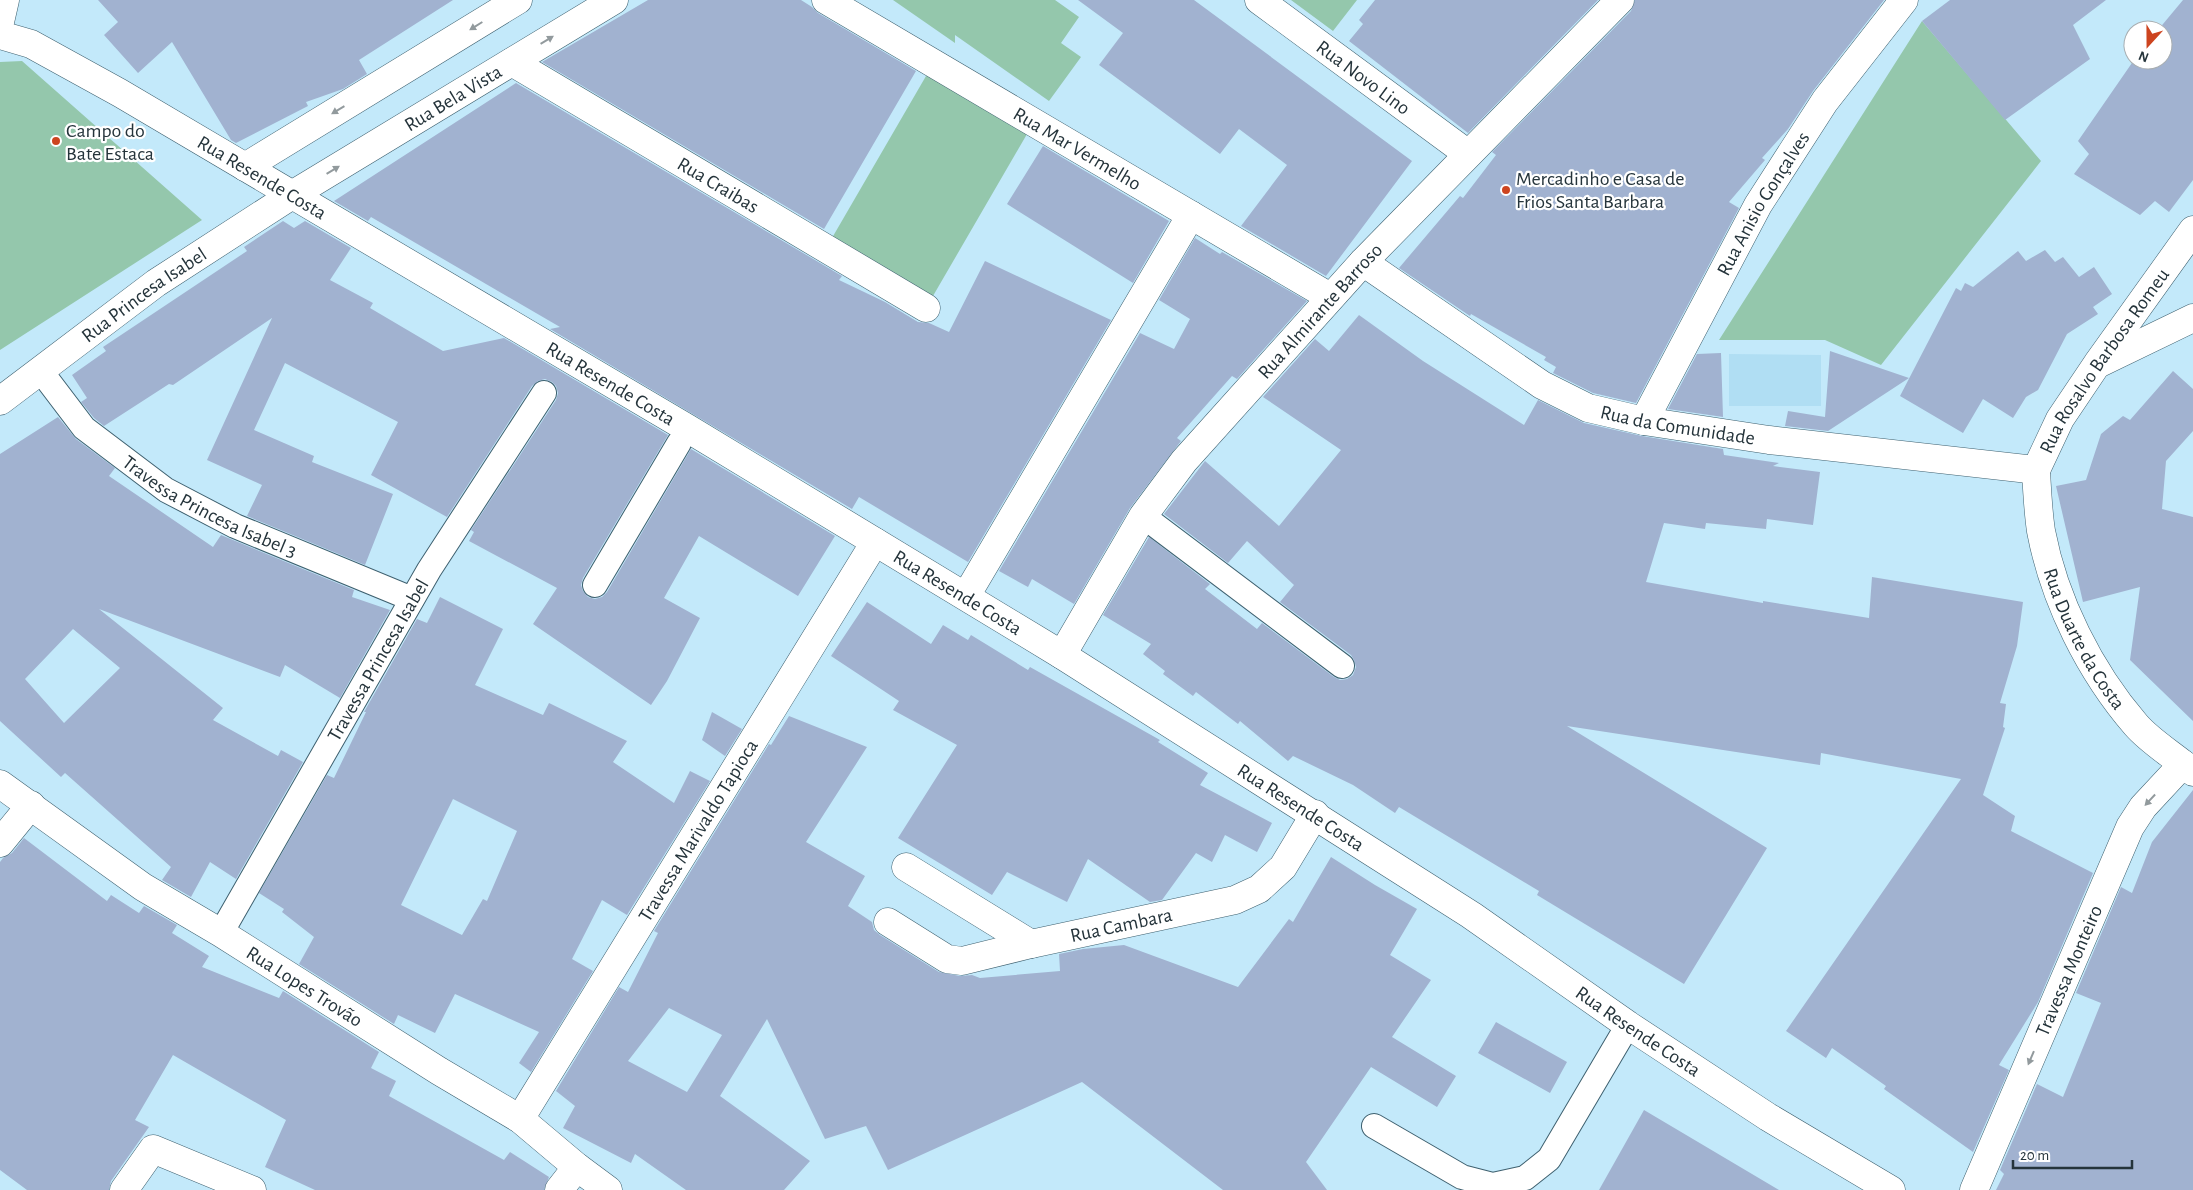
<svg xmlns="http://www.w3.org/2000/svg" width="2193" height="1190" font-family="'Alegreya Sans',sans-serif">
	<rect width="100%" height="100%" fill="#c3e9fa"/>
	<path fill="#b0def3" d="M 1729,354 L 1821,355 L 1821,406 L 1729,406 Z"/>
	<path fill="#94c7ac" d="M 893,0 L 1055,0 L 1079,17 L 1061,43 L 1081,57 L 1049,101 L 955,35 L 955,43 Z
		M 1291,0 L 1357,0 L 1333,31 Z
		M 1922,21 L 2041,161 L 1881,365 L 1825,340 L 1719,340 Z
		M 22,61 L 202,220 L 0,350 L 0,62 Z
		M 933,64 L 1034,122 L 926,308 L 825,250 Z"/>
	<path fill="#a1b2d0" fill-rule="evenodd" d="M 98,0 L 453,0 L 359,60 L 367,74 L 343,89 L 306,102 L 308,106 L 236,143 L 231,140 L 172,42 L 138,73 L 104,35 L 118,22 Z
		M 648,0 L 801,0 L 812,7 L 818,13 L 916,71 L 824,229 L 542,62 Z
		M 1078,0 L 1194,0 L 1412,161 L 1326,276 L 1241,226 L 1287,165 L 1239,129 L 1220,154 L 1099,65 L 1123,33 Z
		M 1375,0 L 1598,0 L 1468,133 L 1349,41 L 1363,24 L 1359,20 Z
		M 1635,0 L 1884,0 L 1813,91 L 1788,129 L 1762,158 L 1765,160 L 1729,202 L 1739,208 L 1636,403 L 1593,393 L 1553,373 L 1556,367 L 1544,360 L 1546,357 L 1471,314 L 1470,316 L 1399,268 L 1460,196 L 1463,198 L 1496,155 L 1492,152 L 1631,11 Z
		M 1950,0 L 2106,0 L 2073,25 L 2090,59 L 2005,120 L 1922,21 Z
		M 2183,0 L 2193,0 L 2193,180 L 2169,212 L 2155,201 L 2140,215 L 2074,174 L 2089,154 L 2078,141 L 2134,60 L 2163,60 L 2163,30 L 2158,30 Z
		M 516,83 L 842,276 L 839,280 L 885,302 L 918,322 L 929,323 L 949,332 L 985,261 L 1111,320 L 968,562 L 859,497 L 852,509 L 550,329 L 560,327 L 371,217 L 368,221 L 334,201 Z
		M 1043,146 L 1169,221 L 1133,283 L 1007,204 Z
		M 283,221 L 294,228 L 305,221 L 351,248 L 330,280 L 373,303 L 370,308 L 443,351 L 504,338 L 668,435 L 583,578 L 581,585 L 583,591 L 588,597 L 595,599 L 602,597 L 607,592 L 691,449 L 835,536 L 798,596 L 699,536 L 664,598 L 700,618 L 667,681 L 651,705 L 533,624 L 557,588 L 469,541 L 474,532 L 471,530 L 556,400 L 558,393 L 556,386 L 552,382 L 545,379 L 538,381 L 532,386 L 447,517 L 371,475 L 398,422 L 285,363 L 254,430 L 314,456 L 312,462 L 393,494 L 365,565 L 247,516 L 262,485 L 207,460 L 272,318 L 173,385 L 169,384 L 104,426 L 94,418 L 81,402 L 87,398 L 72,375 L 106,351 L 103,347 L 247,251 L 244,247 Z
		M 1195,238 L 1220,254 L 1222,252 L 1307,301 L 1237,379 L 1232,376 L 1177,438 L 1181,441 L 1130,508 L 1074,604 L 1032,579 L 1028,587 L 999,571 L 1140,333 L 1174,349 L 1190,319 L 1159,300 Z
		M 2045,250 L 2055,262 L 2063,257 L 2079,277 L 2094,267 L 2112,294 L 2093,307 L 2098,314 L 2067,334 L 2038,390 L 2026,397 L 2013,418 L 1983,399 L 1963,433 L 1900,396 L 1956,288 L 1961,291 L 1965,283 L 1973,287 L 2018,251 L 2026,261 Z
		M 1359,315 L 1423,361 L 1524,425 L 1538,400 L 1584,423 L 1642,436 L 1723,449 L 1724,455 L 1779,463 L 1773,466 L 1820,472 L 1813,525 L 1767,519 L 1766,529 L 1706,523 L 1705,529 L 1664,523 L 1646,582 L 1763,603 L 1763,601 L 1869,618 L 1872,577 L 2023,602 L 2017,646 L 2000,703 L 2006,704 L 2003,727 L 2005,728 L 1983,795 L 2015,816 L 2011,831 L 2093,873 L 2038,1002 L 1999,1065 L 2009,1070 L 1973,1152 L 1884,1089 L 1886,1086 L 1832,1048 L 1826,1058 L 1786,1031 L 1961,779 L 1821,753 L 1820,765 L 1567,726 L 1767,848 L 1684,984 L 1537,895 L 1539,891 L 1399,807 L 1395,813 L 1353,785 L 1293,756 L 1288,761 L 1240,721 L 1238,724 L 1196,692 L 1193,696 L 1163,674 L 1165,671 L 1143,654 L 1151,644 L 1103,615 L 1149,537 L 1210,584 L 1205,589 L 1257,629 L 1262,623 L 1334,677 L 1340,680 L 1347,679 L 1353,675 L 1356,667 L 1354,660 L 1351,655 L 1280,602 L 1294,585 L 1247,541 L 1228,563 L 1164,514 L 1205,461 L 1279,526 L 1341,450 L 1263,397 L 1315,339 L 1329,351 Z
		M 1830,351 L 1909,378 L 1828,431 L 1785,426 L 1788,411 L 1825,417 Z
		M 1721,353 L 1723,417 L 1668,409 L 1697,354 Z
		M 2173,371 L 2193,389 L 2193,431 L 2166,461 L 2162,509 L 2193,517 L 2193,721 L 2130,660 L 2140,587 L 2083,602 L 2056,486 L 2086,480 L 2101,434 L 2123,416 L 2130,420 Z
		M 58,417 L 76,439 L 115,468 L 109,476 L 213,547 L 221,535 L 354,590 L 352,597 L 390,610 L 340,698 L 285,665 L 280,677 L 99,609 L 223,708 L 213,720 L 278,756 L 281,750 L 303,762 L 236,879 L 210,862 L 191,897 L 162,880 L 171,867 L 65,773 L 61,777 L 0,721 L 0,454 ZM 73,629 L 120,668 L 64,723 L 25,679 Z
		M 440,597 L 503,629 L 475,685 L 543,715 L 549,703 L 627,741 L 613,762 L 674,803 L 690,771 L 710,781 L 627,915 L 602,900 L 572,959 L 593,971 L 531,1072 L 519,1063 L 539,1032 L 455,994 L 435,1033 L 398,1015 L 394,1024 L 299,964 L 314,937 L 282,912 L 284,909 L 259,893 L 327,775 L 334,778 L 366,712 L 364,712 L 417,619 L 427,623 ZM 453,799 L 517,831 L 487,901 L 483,899 L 462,935 L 401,905 Z
		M 867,602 L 931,644 L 943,625 L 968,640 L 971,635 L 1028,670 L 1030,667 L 1160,740 L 1158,742 L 1208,773 L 1200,785 L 1272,823 L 1257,852 L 1225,835 L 1212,862 L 1196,853 L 1162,900 L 1150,902 L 1088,859 L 1067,902 L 1007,872 L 992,895 L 898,838 L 957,745 L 893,710 L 899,701 L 831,656 Z
		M 712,712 L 742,729 L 725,756 L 702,740 Z
		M 789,716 L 867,747 L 806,842 L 865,876 L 848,906 L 872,922 L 874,930 L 880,935 L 939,972 L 960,976 L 972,975 L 980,978 L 1060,971 L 1059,954 L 1083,949 L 1124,945 L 1238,987 L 1289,919 L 1293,922 L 1331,857 L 1375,885 L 1417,909 L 1390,955 L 1431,980 L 1392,1037 L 1456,1076 L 1437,1107 L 1371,1067 L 1306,1162 L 1327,1190 L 1223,1190 L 1082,1082 L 888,1170 L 866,1126 L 825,1139 L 767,1019 L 720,1096 L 810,1161 L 784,1190 L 686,1190 L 635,1154 L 631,1163 L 563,1128 L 575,1106 L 556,1091 L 619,987 L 628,992 L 658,933 L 654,931 L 769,744 L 771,745 ZM 669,1008 L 722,1035 L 687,1092 L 628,1061 Z
		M 2193,790 L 2193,1190 L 1996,1190 L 2004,1174 L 2000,1170 L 2037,1084 L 2063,1097 L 2101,1003 L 2076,993 L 2121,887 L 2132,893 L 2152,842 Z
		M 24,838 L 107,901 L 111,895 L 139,913 L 144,906 L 177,925 L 172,933 L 209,956 L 202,967 L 279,998 L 283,991 L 379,1052 L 371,1068 L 396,1081 L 389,1096 L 504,1160 L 510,1152 L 549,1177 L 544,1190 L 315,1190 L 265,1167 L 286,1120 L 173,1055 L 135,1120 L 149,1127 L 111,1181 L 109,1190 L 27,1190 L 0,1170 L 0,862 L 3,858 L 12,853 Z
		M 1496,1022 L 1567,1062 L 1550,1093 L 1478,1053 Z
		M 1644,1110 L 1779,1190 L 1599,1190 Z"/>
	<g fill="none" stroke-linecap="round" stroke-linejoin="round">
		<defs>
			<g id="lane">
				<path id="s1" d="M 40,370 L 84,428 L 166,490 L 235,526 L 412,599"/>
				<path d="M 1143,516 L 1342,666"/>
				<path d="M 595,585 L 679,443"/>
				<path id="s2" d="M 221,933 L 429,570 L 544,393"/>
				<path d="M 1374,1126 L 1462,1177 L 1493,1185 L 1525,1178 L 1549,1159 L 1628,1025"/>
			</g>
			<g id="street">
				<path id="s3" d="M 826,0 L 1330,297"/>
				<path id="s4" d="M 1259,0 L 1468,154"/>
				<path d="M 0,22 L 5,0"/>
				<path id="s5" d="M 512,62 L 926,308"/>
				<path id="s6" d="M 1363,262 L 1542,385 L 1588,408 L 1644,421 L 1769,440 L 2036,470"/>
				<path d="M 2100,363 L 2193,318"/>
				<path id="s7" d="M 0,401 L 156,283 L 292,195"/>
				<path id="s8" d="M 1644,421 L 1758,205 L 1825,101 L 1904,0"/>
				<path id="s9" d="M 2036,470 C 2037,490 2038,511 2041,531 C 2054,600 2090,672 2136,725 C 2149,740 2168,752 2183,764"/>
				<path id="s10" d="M 2036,470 L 2060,419 L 2097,364 L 2193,230"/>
				<path d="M 966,596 L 1191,215"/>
				<path id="s11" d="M 1062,655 L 1143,516 L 1184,461 L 1363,262 L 1620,0"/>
				<path id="s12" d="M 0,784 L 143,887 L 221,933 L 439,1071 L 520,1119 L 577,1167 L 608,1190"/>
				<path d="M 0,843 L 31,805"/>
				<path id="s13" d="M 906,867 L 1031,944 L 1235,900 L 1259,889 L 1283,867 L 1315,814"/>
				<path d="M 888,922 L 947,959 L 962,961 L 1031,944"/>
				<path id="s14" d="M 520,1119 L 875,542"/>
				<path d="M 124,1190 L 153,1149 L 252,1190"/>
				<path d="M 559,1190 L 577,1167"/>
			</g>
			<g id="secondary">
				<path id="s15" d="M 0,35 L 31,44 L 120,93 L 687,428 L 1062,655 L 1471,915 L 1628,1025 L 1768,1117 L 1891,1190"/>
				<path d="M 245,167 L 518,0"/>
				<path id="s16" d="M 292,195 L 614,0"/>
				<path id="s17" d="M 1974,1190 L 2130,827 L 2143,807 L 2183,764 L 2193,772"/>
			</g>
		</defs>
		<use href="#lane" stroke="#3e606f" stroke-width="26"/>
		<use href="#street" stroke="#3e606f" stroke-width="29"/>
		<use href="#secondary" stroke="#3e606f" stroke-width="29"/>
		<use href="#lane" stroke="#fff" stroke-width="24"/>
		<use href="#street" stroke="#fff" stroke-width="28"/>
		<use href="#secondary" stroke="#fff" stroke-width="28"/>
	</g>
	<defs><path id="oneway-solid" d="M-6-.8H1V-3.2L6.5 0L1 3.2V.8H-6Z" transform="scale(1.25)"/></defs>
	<g fill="#929a9d">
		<use href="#oneway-solid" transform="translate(476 26) rotate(148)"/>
		<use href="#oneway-solid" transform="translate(547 40) rotate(-31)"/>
		<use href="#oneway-solid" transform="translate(338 110) rotate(149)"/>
		<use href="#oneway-solid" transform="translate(333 170) rotate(-31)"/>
		<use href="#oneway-solid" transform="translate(2150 800) rotate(133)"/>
		<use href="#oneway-solid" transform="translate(2031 1058) rotate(113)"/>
	</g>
	<g fill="#cd441f" stroke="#fff" stroke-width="2">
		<circle cx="56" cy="141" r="5"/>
		<circle cx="1506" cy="190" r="5"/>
	</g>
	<g text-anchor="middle" stroke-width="4.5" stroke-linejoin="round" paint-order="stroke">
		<g font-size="20" fill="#25343b" stroke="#fff">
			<text dy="7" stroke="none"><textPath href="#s4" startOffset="130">Rua Novo Lino</textPath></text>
			<text dy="7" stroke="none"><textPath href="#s16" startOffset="188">Rua Bela Vista</textPath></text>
			<text dy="7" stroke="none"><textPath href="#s3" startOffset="292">Rua Mar Vermelho</textPath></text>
			<text dy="7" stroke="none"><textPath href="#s15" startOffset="299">Rua Resende Costa</textPath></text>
			<text dy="7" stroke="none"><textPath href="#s5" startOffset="240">Rua Craibas</textPath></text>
			<text dy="7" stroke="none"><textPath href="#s8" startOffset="248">Rua Anisio Gonçalves</textPath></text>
			<text dy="7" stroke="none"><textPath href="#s7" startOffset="179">Rua Princesa Isabel</textPath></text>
			<text dy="7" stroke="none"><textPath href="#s11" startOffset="432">Rua Almirante Barroso</textPath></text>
			<text dy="7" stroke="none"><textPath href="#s10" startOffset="129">Rua Rosalvo Barbosa Romeu</textPath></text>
			<text dy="7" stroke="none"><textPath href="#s15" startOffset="704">Rua Resende Costa</textPath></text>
			<text dy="7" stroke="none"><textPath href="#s6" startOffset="360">Rua da Comunidade</textPath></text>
			<text dy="7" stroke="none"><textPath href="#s1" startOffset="222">Travessa Princesa Isabel 3</textPath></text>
			<text dy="7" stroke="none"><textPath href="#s15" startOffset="1109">Rua Resende Costa</textPath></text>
			<text dy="7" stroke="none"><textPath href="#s9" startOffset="178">Rua Duarte da Costa</textPath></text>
			<text dy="7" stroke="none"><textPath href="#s2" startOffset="315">Travessa Princesa Isabel</textPath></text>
			<text dy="7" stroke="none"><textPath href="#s15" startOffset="1514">Rua Resende Costa</textPath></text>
			<text dy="7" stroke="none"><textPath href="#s14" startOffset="339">Travessa Marivaldo Tapioca</textPath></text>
			<text dy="7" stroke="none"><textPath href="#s13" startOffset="239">Rua Cambara</textPath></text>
			<text dy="7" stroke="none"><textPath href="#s17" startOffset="239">Travessa Monteiro</textPath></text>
			<text dy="7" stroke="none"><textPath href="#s12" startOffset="366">Rua Lopes Trovão</textPath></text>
			<text dy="7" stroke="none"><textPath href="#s15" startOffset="1919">Rua Resende Costa</textPath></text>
		</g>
		<g font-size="20" fill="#25343b" stroke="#fff" text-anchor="start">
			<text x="66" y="137">Campo do<tspan x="66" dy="23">Bate Estaca</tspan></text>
			<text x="1516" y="185">Mercadinho e Casa de<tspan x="1516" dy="23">Frios Santa Barbara</tspan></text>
		</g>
	</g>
	<g transform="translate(2148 45) rotate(201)"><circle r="24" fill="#ffffff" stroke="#a8aeb1"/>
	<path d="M0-4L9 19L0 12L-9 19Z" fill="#cd441f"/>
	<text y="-8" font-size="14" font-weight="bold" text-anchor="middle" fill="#25343b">N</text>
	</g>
	<path d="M2013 1160v8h119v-8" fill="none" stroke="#25343b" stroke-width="2.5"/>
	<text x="2020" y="1160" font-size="15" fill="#25343b" stroke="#ffffff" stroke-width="4" paint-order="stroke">20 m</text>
</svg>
